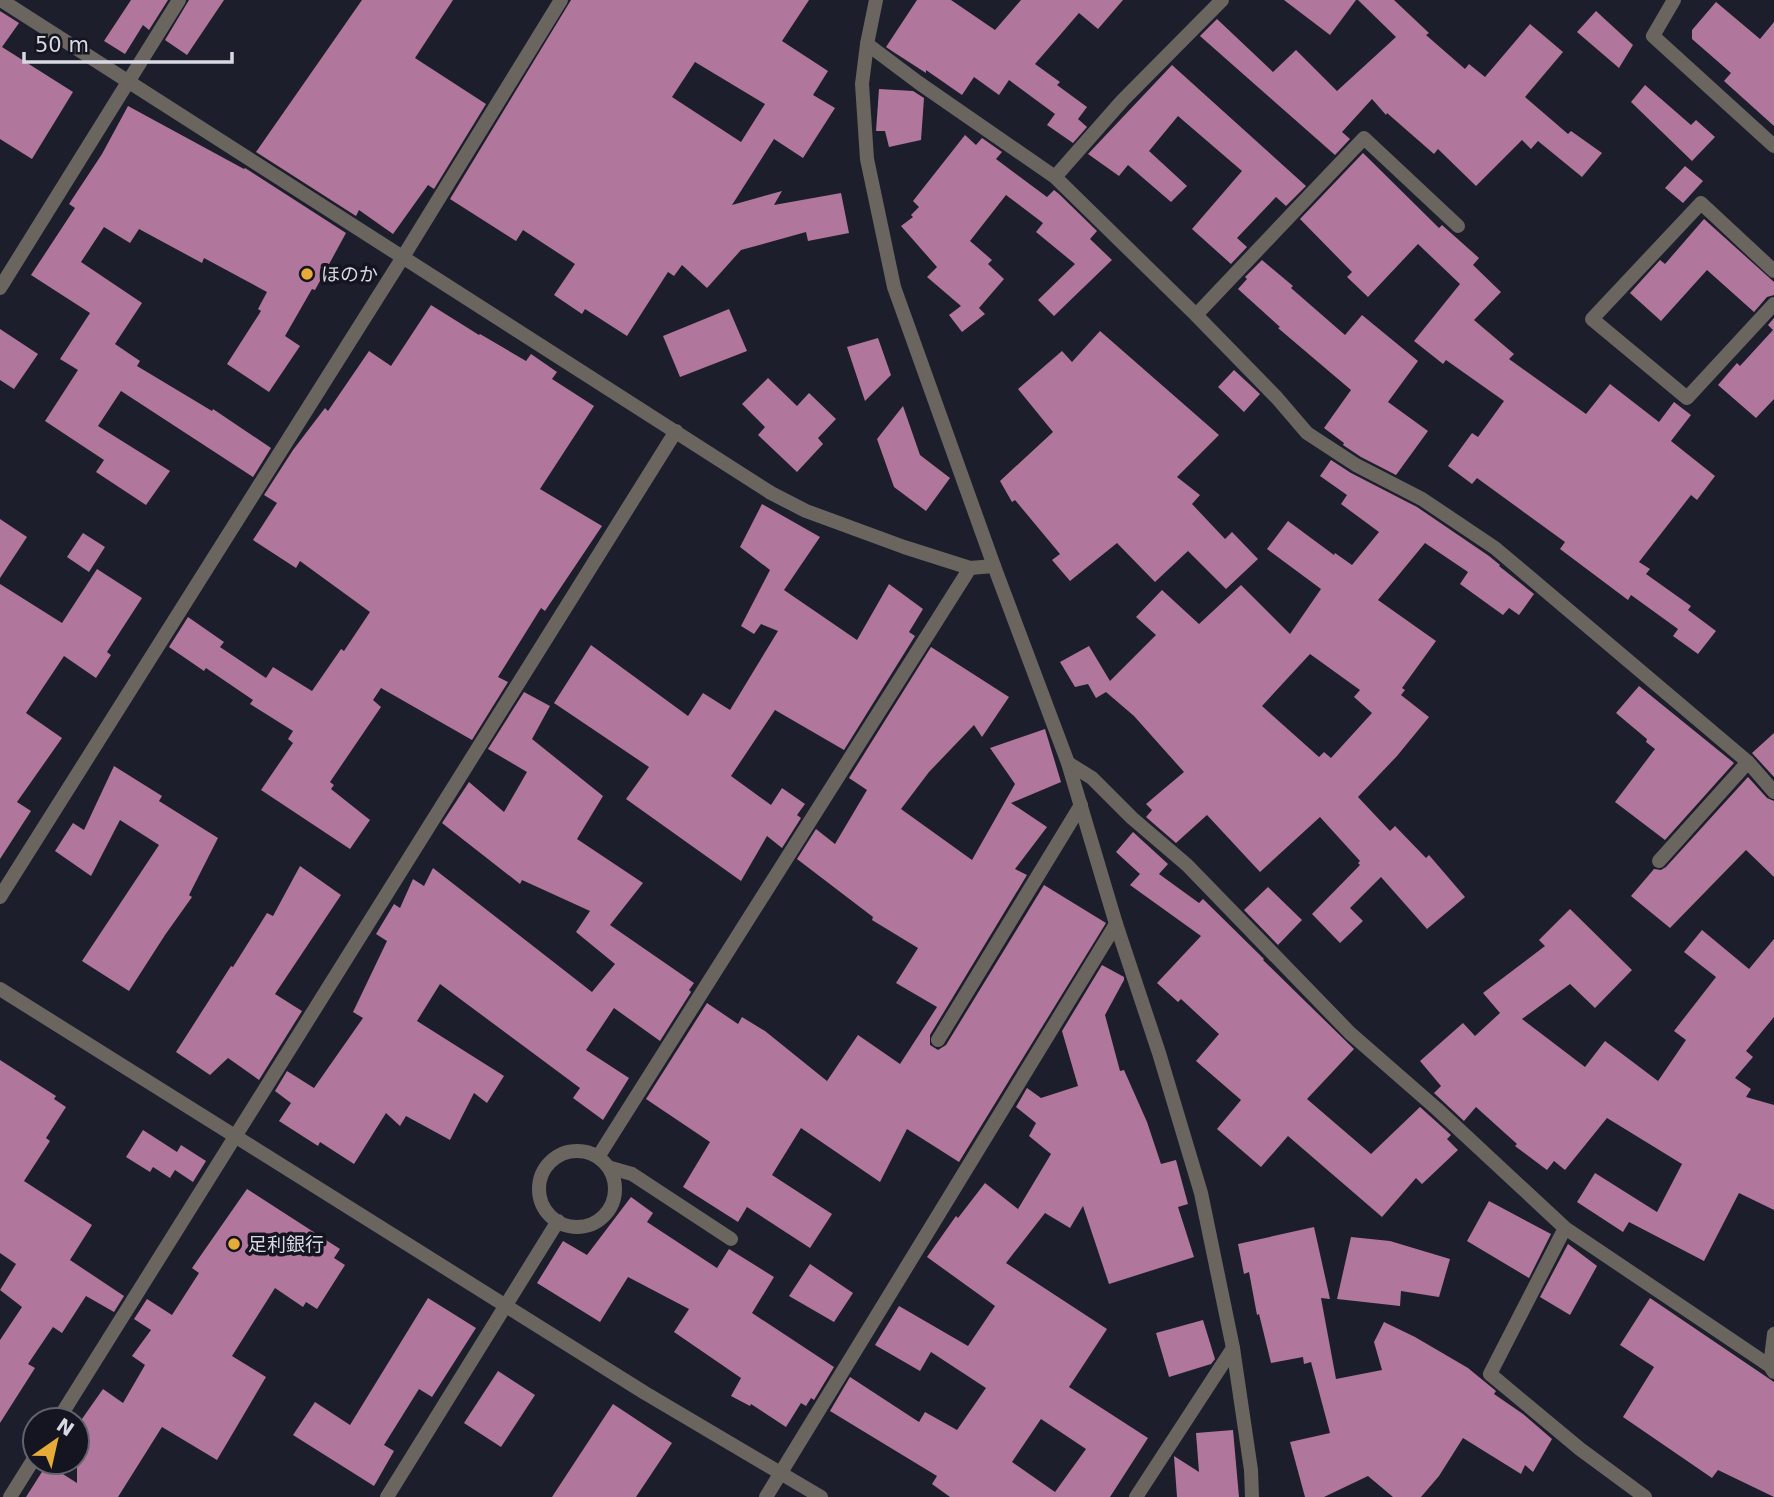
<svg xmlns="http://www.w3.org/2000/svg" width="1774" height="1497" font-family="'DejaVu Sans','Noto Sans JP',sans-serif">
	<rect width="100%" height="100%" fill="#1d1e2b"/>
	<path fill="#b1769c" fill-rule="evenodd" d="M 131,0 L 168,0 L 149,30 L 143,25 L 125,54 L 104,41 Z
		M 189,0 L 224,0 L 187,55 L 165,40 Z
		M 362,0 L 453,0 L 415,58 L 486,104 L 434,189 L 428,185 L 393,234 L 359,210 L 356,216 L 256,152 Z
		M 571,0 L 809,0 L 782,41 L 828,71 L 813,95 L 835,108 L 803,158 L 774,139 L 732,205 L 782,191 L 774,205 L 841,193 L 849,233 L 808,241 L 806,232 L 741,250 L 707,288 L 682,265 L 674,276 L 668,272 L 627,336 L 585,309 L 582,314 L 554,295 L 575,264 L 523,230 L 516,241 L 450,199 ZM 695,62 L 765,104 L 741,142 L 672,97 Z
		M 917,0 L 951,0 L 995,30 L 1021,0 L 1123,0 L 1098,29 L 1079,13 L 1035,64 L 1060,82 L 1057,85 L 1087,107 L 1078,119 L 1087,127 L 1073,143 L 1047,125 L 1055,114 L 1009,80 L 999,95 L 974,77 L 962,95 L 926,70 L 926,73 L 895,53 L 886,47 Z
		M 1284,0 L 1356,0 L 1330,35 Z
		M 1358,0 L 1394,0 L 1429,33 L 1426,35 L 1465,69 L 1469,64 L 1485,77 L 1530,24 L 1563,52 L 1525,97 L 1568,134 L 1571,131 L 1602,153 L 1582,177 L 1538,141 L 1531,149 L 1522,140 L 1476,186 L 1438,149 L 1434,154 L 1387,113 L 1386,115 L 1372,99 L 1342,132 L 1350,139 L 1335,155 L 1200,36 L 1217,19 L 1273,72 L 1296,50 L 1337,91 L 1396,37 Z
		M 1716,2 L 1760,39 L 1774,22 L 1774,126 L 1724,81 L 1731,73 L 1692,39 L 1692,30 Z
		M 0,11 L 19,23 L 2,47 L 73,92 L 32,159 L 0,139 Z
		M 1596,11 L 1633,45 L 1619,68 L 1577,32 Z
		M 1172,65 L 1306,186 L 1286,206 L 1276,197 L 1237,238 L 1247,247 L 1231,264 L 1192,229 L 1242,171 L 1178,116 L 1149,151 L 1187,186 L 1171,202 L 1128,165 L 1119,176 L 1088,154 Z
		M 1645,85 L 1691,125 L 1696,120 L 1715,137 L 1692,161 L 1631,102 Z
		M 879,89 L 913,91 L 924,98 L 921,140 L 889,147 L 885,131 L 876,131 Z
		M 128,106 L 244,169 L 245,168 L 346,233 L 315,290 L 312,289 L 285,336 L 300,346 L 269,392 L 227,364 L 261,311 L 258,309 L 267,292 L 204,258 L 202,263 L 139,229 L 130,243 L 104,227 L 81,262 L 142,303 L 115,344 L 140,361 L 137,366 L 212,411 L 213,409 L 271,448 L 253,477 L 121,391 L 98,426 L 170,471 L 146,505 L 96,472 L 104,460 L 45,421 L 78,370 L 60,359 L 90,313 L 31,275 L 75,208 L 69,204 L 102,154 Z
		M 965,135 L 976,145 L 982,138 L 1002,152 L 996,159 L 1047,197 L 1054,190 L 1059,194 L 1097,231 L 1090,239 L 1112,260 L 1054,316 L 1038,300 L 1075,264 L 1036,232 L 1043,223 L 1006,195 L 970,241 L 992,260 L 988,264 L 1004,279 L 979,308 L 985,314 L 962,332 L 949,315 L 961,306 L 927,277 L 937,267 L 901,226 L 913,217 L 911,215 L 919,207 L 913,201 Z
		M 1363,153 L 1439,228 L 1442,225 L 1479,258 L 1473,265 L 1501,292 L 1474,320 L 1514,354 L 1509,359 L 1586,414 L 1610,384 L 1659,422 L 1674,402 L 1691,415 L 1671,441 L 1715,476 L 1697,500 L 1691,495 L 1639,562 L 1650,569 L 1646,574 L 1691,606 L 1688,610 L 1716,631 L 1698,654 L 1673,636 L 1678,629 L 1631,595 L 1628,600 L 1560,549 L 1565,542 L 1477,478 L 1472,484 L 1448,466 L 1472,433 L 1478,437 L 1504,401 L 1446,360 L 1443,364 L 1414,341 L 1460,284 L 1418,244 L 1368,297 L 1347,277 L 1352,272 L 1300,219 Z
		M 1685,166 L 1703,181 L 1683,203 L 1665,188 Z
		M 1704,219 L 1774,282 L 1774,295 L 1767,297 L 1754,312 L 1707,270 L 1661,321 L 1630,293 L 1660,260 L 1665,264 Z
		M 1262,260 L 1293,286 L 1291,288 L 1345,335 L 1362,315 L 1418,361 L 1388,402 L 1428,431 L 1396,475 L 1361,457 L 1343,445 L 1344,443 L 1324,428 L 1351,390 L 1278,328 L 1280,327 L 1238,289 L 1247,279 L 1245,277 Z
		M 431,305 L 479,335 L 480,334 L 526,361 L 531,354 L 557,372 L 552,379 L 594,406 L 540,489 L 602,526 L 545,611 L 541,608 L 498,677 L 508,682 L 472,740 L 381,688 L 373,700 L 381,707 L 330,782 L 334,785 L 331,789 L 370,820 L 350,849 L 261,790 L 293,743 L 288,739 L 293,731 L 250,704 L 253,700 L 206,668 L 204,671 L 169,647 L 188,617 L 224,642 L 220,647 L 266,678 L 273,667 L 312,691 L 341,649 L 344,651 L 370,612 L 300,561 L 296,568 L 253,540 L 277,503 L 264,495 L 293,450 L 325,408 L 328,411 L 369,351 L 391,366 Z
		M 729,309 L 747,351 L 680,377 L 663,336 Z
		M 1774,318 L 1774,399 L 1756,418 L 1718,385 L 1737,363 L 1740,366 L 1773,330 L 1768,325 Z
		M 0,329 L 38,354 L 14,389 L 0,380 Z
		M 1100,331 L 1219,435 L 1177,477 L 1200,495 L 1192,504 L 1225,539 L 1232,532 L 1258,559 L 1226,589 L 1188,551 L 1155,582 L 1117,543 L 1070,581 L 1052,560 L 1060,554 L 1015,500 L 1012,502 L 1000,481 L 1053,432 L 1018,389 L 1062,351 L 1072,362 Z
		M 878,338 L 891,375 L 865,401 L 847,347 Z
		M 1234,370 L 1260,394 L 1244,412 L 1218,387 Z
		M 768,378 L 797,406 L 809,393 L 836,419 L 818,438 L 823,444 L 797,472 L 758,435 L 765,427 L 742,404 Z
		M 903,406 L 920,455 L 950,478 L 926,511 L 894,487 L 877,439 Z
		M 1331,460 L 1351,473 L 1417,507 L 1489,556 L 1500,565 L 1499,566 L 1534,594 L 1519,615 L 1509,608 L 1503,615 L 1460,584 L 1468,572 L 1425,543 L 1378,600 L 1436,641 L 1402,688 L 1405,690 L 1401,695 L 1429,717 L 1397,756 L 1358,797 L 1390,831 L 1395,826 L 1426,858 L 1429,855 L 1465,897 L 1427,929 L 1381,877 L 1350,908 L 1363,921 L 1340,943 L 1312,914 L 1360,865 L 1358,863 L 1360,861 L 1320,817 L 1260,872 L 1207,815 L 1176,843 L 1146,817 L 1152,810 L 1146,804 L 1184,772 L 1134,716 L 1106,692 L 1096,698 L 1088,684 L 1075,687 L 1060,662 L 1089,646 L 1110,681 L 1156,635 L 1136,617 L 1162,590 L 1199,624 L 1241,585 L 1290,634 L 1321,589 L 1267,549 L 1288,521 L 1334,555 L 1335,553 L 1352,565 L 1379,532 L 1341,504 L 1347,495 L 1320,476 ZM 1310,654 L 1360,690 L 1354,697 L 1372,713 L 1331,758 L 1324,752 L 1319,757 L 1262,706 Z
		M 762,504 L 820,537 L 784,590 L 857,640 L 889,584 L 923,609 L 909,632 L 915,636 L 844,750 L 775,710 L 731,776 L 771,805 L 782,788 L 805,804 L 797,815 L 801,818 L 782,848 L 767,836 L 741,881 L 626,799 L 649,767 L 554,703 L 591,645 L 688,716 L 703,693 L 730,710 L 778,631 L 761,624 L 754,634 L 741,626 L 770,570 L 740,547 Z
		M 0,519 L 27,537 L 0,578 Z
		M 83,533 L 105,547 L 89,572 L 67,557 Z
		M 97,569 L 142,598 L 107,652 L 111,655 L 96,678 L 64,656 L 26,713 L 62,738 L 17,802 L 31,811 L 0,859 L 0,584 L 62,623 Z
		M 931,647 L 1009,697 L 982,737 L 974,725 L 929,772 L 901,809 L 972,860 L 1015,784 L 990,748 L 1045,729 L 1061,782 L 1011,803 L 1047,827 L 1015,869 L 1027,875 L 930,1035 L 930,1045 L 938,1050 L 946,1045 L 1044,885 L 1106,923 L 959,1162 L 907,1129 L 880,1182 L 801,1128 L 772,1175 L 832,1214 L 810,1248 L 747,1207 L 738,1222 L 683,1187 L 710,1142 L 646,1099 L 707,1003 L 738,1024 L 742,1017 L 765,1031 L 827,1081 L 858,1035 L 900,1064 L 937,1007 L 896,983 L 918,948 L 872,920 L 873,917 L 797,859 L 816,829 L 835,844 L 867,790 L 849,778 Z
		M 1639,686 L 1734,763 L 1665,840 L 1615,802 L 1655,749 L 1646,742 L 1647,739 L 1616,713 Z
		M 524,692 L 550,706 L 532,739 L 603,796 L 577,839 L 643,883 L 610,925 L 694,983 L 689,990 L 691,992 L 660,1041 L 614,1008 L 586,1050 L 629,1078 L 603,1120 L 573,1098 L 580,1088 L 440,984 L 417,1021 L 504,1076 L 487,1103 L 474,1093 L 450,1140 L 406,1116 L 400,1126 L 386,1113 L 354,1164 L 320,1142 L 318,1146 L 279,1121 L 291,1103 L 275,1091 L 287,1071 L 314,1088 L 363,1018 L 353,1012 L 387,941 L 376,934 L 394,904 L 400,908 L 413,879 L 424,886 L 433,868 L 592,992 L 615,964 L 576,932 L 590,911 L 522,880 L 520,884 L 442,823 L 469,782 L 504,812 L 527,772 L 488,749 Z
		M 1774,733 L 1774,777 L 1752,753 Z
		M 114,766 L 162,796 L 159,801 L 218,838 L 189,895 L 192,897 L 165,935 L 129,991 L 82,961 L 159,845 L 120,820 L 91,876 L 55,851 L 73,823 L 84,830 Z
		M 1748,777 L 1767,798 L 1774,801 L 1774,877 L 1746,850 L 1670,928 L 1631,896 L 1654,869 L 1661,870 L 1666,867 Z
		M 1133,832 L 1168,864 L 1159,874 L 1199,903 L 1203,899 L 1264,959 L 1263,960 L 1354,1049 L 1307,1099 L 1371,1154 L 1420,1107 L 1451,1135 L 1447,1139 L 1458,1150 L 1422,1184 L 1416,1178 L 1382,1217 L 1288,1136 L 1261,1167 L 1217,1129 L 1241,1100 L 1196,1061 L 1219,1034 L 1181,999 L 1178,1002 L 1157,983 L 1201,936 L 1130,885 L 1140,874 L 1116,852 Z
		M 300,866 L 341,895 L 275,994 L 302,1011 L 259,1080 L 228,1058 L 210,1075 L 176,1052 L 231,966 L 233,967 L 267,913 L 273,916 Z
		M 1268,887 L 1302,920 L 1278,945 L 1244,910 Z
		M 1570,909 L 1632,970 L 1595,1008 L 1570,984 L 1522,1019 L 1585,1067 L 1605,1041 L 1658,1081 L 1686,1040 L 1674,1031 L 1716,977 L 1684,952 L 1702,930 L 1749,969 L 1774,939 L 1774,1017 L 1746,1051 L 1753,1057 L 1735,1078 L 1751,1089 L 1746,1097 L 1774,1105 L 1774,1210 L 1739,1193 L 1704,1261 L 1629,1222 L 1623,1232 L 1577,1202 L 1595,1173 L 1657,1212 L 1682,1164 L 1607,1118 L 1565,1170 L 1554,1161 L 1547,1170 L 1515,1146 L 1517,1144 L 1476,1107 L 1464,1121 L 1434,1093 L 1441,1086 L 1420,1061 L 1463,1023 L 1475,1036 L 1500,1013 L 1483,993 L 1545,946 L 1539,940 Z
		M 1102,965 L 1124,977 L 1124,980 L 1105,1015 L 1120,1071 L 1124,1070 L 1147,1122 L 1161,1164 L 1176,1160 L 1188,1204 L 1178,1207 L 1194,1257 L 1109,1284 L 1083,1206 L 1070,1228 L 1045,1213 L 1006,1263 L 1107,1329 L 1069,1387 L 1148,1438 L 1110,1497 L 950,1497 L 932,1484 L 937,1476 L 830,1411 L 850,1377 L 919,1422 L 925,1412 L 957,1430 L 986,1388 L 931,1352 L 920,1371 L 875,1345 L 899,1306 L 968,1346 L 995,1306 L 927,1257 L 956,1216 L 958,1218 L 985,1183 L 1018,1209 L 1051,1154 L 1029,1136 L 1036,1123 L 1016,1107 L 1027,1088 L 1041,1098 L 1078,1086 L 1062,1031 ZM 1041,1419 L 1086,1449 L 1055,1492 L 1012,1462 Z
		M 0,1060 L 56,1096 L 54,1099 L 66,1107 L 46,1138 L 50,1141 L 24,1181 L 92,1225 L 70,1260 L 124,1296 L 114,1312 L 86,1296 L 62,1333 L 53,1327 L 28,1364 L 35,1368 L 0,1423 L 0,1340 L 22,1307 L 0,1290 L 16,1264 L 0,1253 Z
		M 143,1130 L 177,1152 L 181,1145 L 206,1161 L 193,1182 L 175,1170 L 170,1178 L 153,1167 L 150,1172 L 126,1157 Z
		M 247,1189 L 340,1249 L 334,1258 L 345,1265 L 317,1309 L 306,1302 L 303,1307 L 275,1288 L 232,1356 L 266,1377 L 217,1460 L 162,1427 L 118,1497 L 26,1497 L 47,1464 L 77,1483 L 77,1426 L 103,1389 L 123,1403 L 145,1365 L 132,1356 L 151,1330 L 134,1319 L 147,1299 L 172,1315 L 199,1273 L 192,1268 Z
		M 631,1197 L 653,1213 L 647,1222 L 717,1268 L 729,1249 L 774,1277 L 752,1313 L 834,1367 L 814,1400 L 811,1398 L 806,1406 L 801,1403 L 786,1427 L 751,1404 L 750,1406 L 731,1396 L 741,1378 L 674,1332 L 689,1309 L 628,1277 L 600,1322 L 537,1283 L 563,1241 L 587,1255 Z
		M 1489,1201 L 1551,1234 L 1529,1278 L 1467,1241 Z
		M 1314,1227 L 1330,1299 L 1321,1298 L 1336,1379 L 1382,1370 L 1374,1342 L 1384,1322 L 1415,1337 L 1468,1368 L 1496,1391 L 1494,1394 L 1523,1414 L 1552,1439 L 1533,1472 L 1525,1465 L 1521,1474 L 1463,1438 L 1439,1476 L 1421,1497 L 1393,1497 L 1368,1476 L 1324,1497 L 1305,1497 L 1290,1442 L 1330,1433 L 1311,1362 L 1304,1364 L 1303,1357 L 1271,1363 L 1259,1314 L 1257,1315 L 1249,1272 L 1244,1274 L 1238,1244 Z
		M 1351,1237 L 1390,1241 L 1450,1259 L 1439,1297 L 1401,1291 L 1400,1306 L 1337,1299 Z
		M 1568,1244 L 1597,1266 L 1570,1315 L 1540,1297 Z
		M 810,1264 L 853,1293 L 834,1322 L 789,1296 Z
		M 428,1298 L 476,1328 L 432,1397 L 419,1389 L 384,1445 L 394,1451 L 374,1486 L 293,1435 L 315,1402 L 350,1425 Z
		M 1650,1298 L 1774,1382 L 1774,1497 L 1718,1470 L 1712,1478 L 1623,1417 L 1654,1367 L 1620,1345 Z
		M 1203,1320 L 1215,1359 L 1211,1364 L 1169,1377 L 1156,1333 Z
		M 498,1371 L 535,1395 L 501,1447 L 464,1423 Z
		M 613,1404 L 672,1443 L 636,1497 L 552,1497 Z
		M 1233,1430 L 1239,1497 L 1177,1497 L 1174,1456 L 1199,1472 L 1196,1433 Z"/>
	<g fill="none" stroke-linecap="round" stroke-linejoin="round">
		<path stroke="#6b6560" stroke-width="14" d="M 1,0 L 771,493 L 806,511 L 904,547 L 970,568 L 994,566
			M 1674,0 L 1653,36 L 1774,146
			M 867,44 L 919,83 L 1055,177 L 1196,315 L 1277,398 L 1307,433 L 1356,465 L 1422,499 L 1495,548 L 1748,762 L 1774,792
			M 1055,177 L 1122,101 L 1222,0
			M 1774,271 L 1701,203 L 1592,319 L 1687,398 L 1774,304
			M 0,288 L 179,0
			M 1196,315 L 1364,138 L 1458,226
			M 1068,763 L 1092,778 L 1132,818 L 1187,865 L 1350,1033 L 1437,1109 L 1565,1228 L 1770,1366 L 1774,1372
			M 1659,861 L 1748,762
			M 0,897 L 403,257 L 561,0
			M 938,1040 L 1081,805
			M539 1189a38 38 0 1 1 76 0a38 38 0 1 1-76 0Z
			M 598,1157 L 970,568
			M 611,1168 L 632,1174 L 731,1239
			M 1565,1228 L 1490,1374 L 1580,1449 L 1645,1497
			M 1770,1366 L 1774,1334
			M 58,1420 L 676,431
			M 10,1497 L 35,1457
			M 387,1497 L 558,1221
			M 766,1497 L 1116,924
			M 1136,1497 L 1233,1348"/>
		<path stroke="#6b6560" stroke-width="14" d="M 876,0 L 867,44 L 862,84 L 867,159 L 894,287 L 994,566 L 1068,763 L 1116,924 L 1159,1053 L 1201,1193 L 1233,1348 L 1251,1470 L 1252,1497
			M 0,989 L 645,1393 L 821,1497"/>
	</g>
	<g fill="#e7ac37" stroke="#141521" stroke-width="2.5">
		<circle cx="307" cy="274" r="7"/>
		<circle cx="234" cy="1244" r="7"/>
	</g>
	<g text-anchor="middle" stroke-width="7" stroke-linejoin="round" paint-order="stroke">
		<g font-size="19" fill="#d8d9e2" stroke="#141521" text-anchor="start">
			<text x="321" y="281">ほのか</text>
			<text x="248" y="1251">足利銀行</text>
		</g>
	</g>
	<g transform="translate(56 1441) rotate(34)"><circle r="33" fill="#141521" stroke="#62636e" stroke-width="2"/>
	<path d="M0-5L12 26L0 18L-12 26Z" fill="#e7ac37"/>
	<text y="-10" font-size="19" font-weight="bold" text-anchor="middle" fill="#d8d9e2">N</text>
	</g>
	<path d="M24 52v10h208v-10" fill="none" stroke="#d8d9e2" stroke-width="3.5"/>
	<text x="35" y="52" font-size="21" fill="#d8d9e2" stroke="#141521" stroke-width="5" paint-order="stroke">50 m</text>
</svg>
